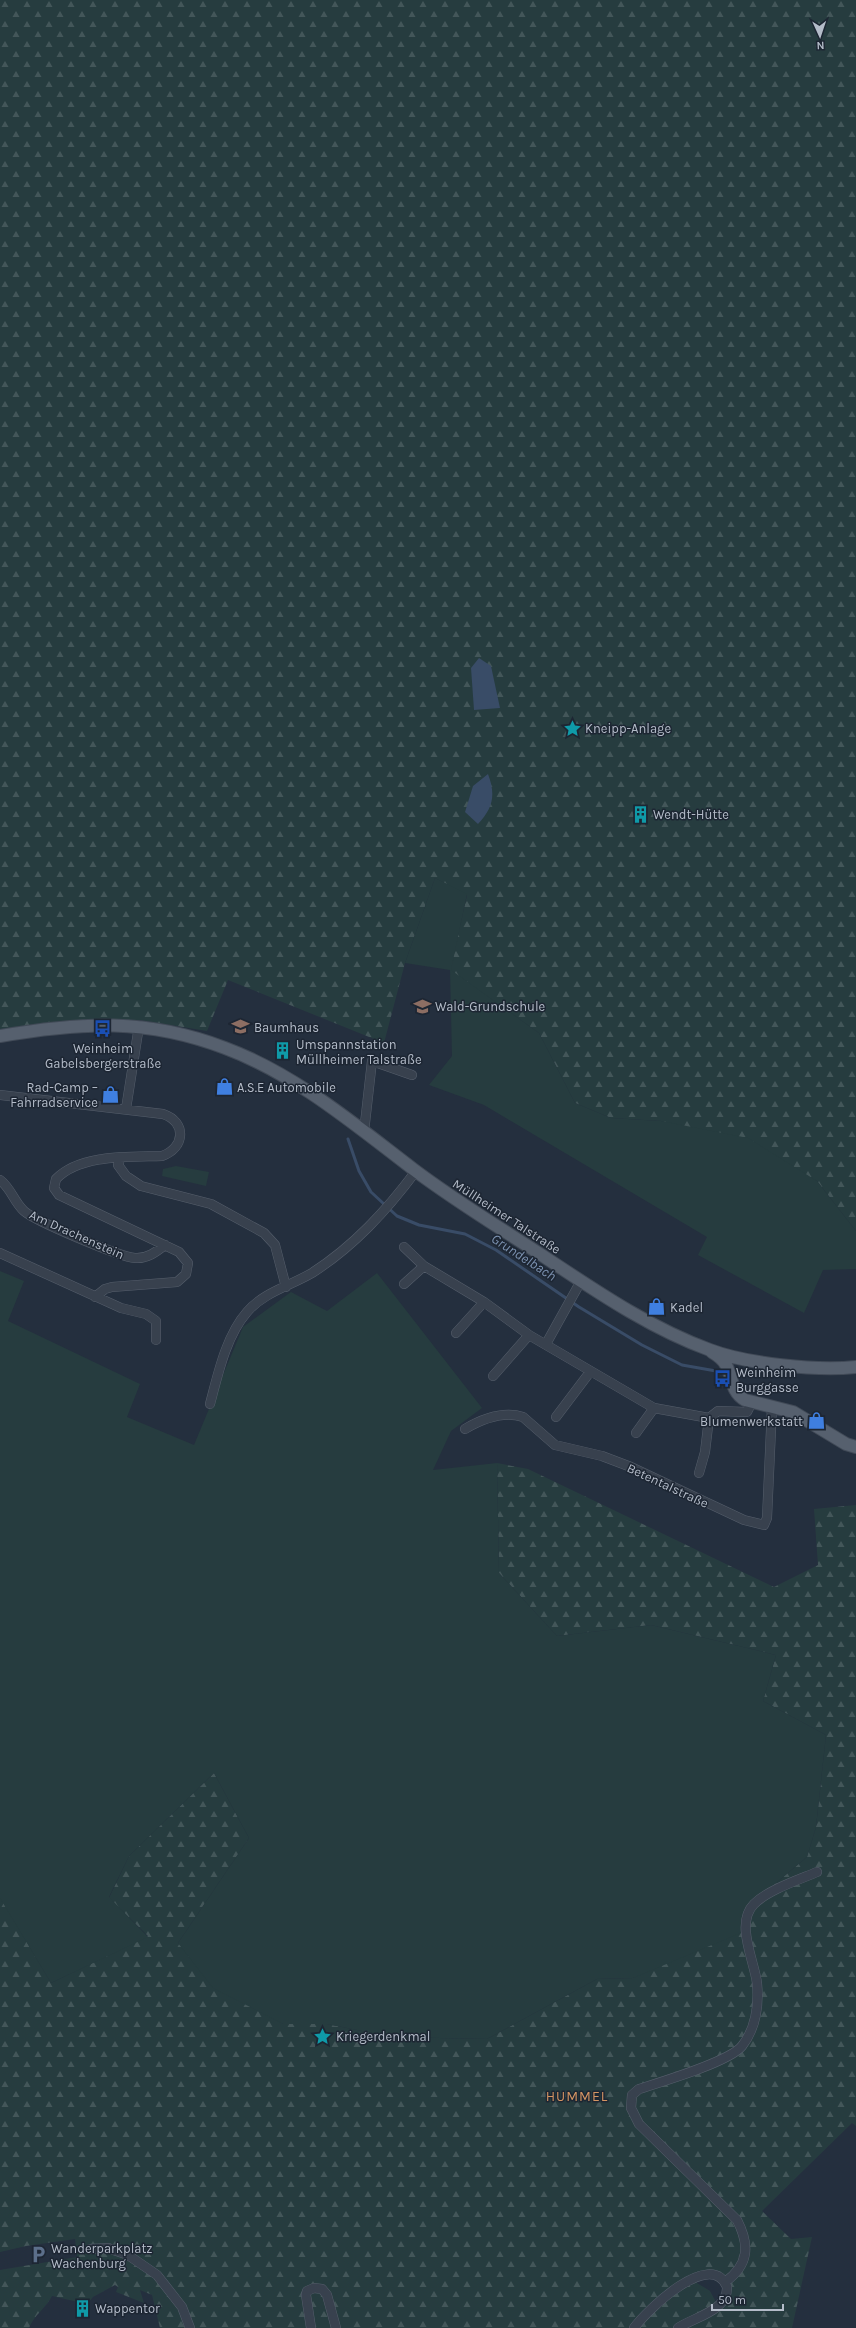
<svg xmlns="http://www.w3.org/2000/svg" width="856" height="2328" font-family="Karla,sans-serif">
	<defs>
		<pattern id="forest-firs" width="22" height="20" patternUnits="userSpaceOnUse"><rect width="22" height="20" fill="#263c3f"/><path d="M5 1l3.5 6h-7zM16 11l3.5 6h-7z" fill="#435659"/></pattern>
	</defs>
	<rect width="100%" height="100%" fill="#242f3e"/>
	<path fill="url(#forest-firs)" fill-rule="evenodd" d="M 0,0 L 856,0 L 856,1231 L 817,1181 L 661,1121 L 611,1118 L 575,1103 L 539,1033 L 450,970 L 467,895 L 435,878 L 405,963 L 384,1043 L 228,980 L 207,1031 L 140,1020 L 0,1029 Z
		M 497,1463 L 528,1469 L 774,1587 L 818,1565 L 814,1509 L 856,1505 L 856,2126 L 852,2123 L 762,2211 L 791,2239 L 812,2237 L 792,2328 L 160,2328 L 152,2295 L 140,2290 L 144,2303 L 116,2292 L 118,2287 L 115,2285 L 93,2297 L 87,2304 L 52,2296 C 46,2308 34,2315 29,2328 L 0,2328 L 0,2270 L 77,2257 L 75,2239 L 26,2246 L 0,2252 L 0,1897 L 51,1983 L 148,1936 L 109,1898 L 129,1856 L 214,1773 L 249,1838 L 178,1943 L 283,2024 L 327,2024 L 392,2037 L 487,2039 L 597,1979 L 633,1978 L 757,1899 L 807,1857 L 816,1827 L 826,1735 L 763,1701 L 776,1655 L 651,1625 L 557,1636 L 499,1573 ZM 718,2276 L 727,2294 L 718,2306 L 710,2291 L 692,2280 Z"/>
	<path fill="#263c3f" d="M 435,878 L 467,894 L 451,970 L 539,1033 L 575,1103 L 611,1118 L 661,1121 L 748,1138 L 817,1181 L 856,1231 L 856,1269 L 823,1270 L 804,1313 L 698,1255 L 707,1237 L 484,1105 L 429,1085 L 452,1056 L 450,970 L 405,963 Z
		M 176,1166 L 209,1172 L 206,1186 L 162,1176 L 163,1169 Z
		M 0,1271 L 24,1281 L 8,1321 L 140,1384 L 127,1417 L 194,1445 L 243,1327 L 291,1292 L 327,1311 L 377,1273 L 482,1408 L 451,1431 L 433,1470 L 497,1463 L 499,1573 L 557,1636 L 651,1625 L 776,1655 L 763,1701 L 826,1735 L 816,1827 L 807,1857 L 757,1899 L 743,1932 L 633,1978 L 597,1979 L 487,2039 L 392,2037 L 327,2024 L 283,2024 L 213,1988 L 178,1943 L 249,1838 L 214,1773 L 129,1856 L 109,1897 L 148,1937 L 51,1983 L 0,1898 Z"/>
	<path fill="#394c67" d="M 479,658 L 491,666 L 500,708 L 474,710 L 471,668 Z
		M 488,774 C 496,795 493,808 478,824 L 465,812 L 473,786 Z"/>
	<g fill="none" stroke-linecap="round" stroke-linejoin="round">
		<path stroke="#394c67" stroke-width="3" d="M 348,1139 L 359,1171 L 371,1192 L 397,1216 L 419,1225 L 465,1234 L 496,1250 L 579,1307 L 642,1345 L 682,1365 L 716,1371"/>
		<defs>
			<path id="minor" d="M 0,1095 L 163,1114 C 187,1122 185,1148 162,1156 C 130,1157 80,1154 56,1179 L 54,1188 L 59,1195 L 179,1252 L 188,1263 L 186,1274 L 177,1282 L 112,1287 L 105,1289 L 95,1297
				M 126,1109 L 139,1026
				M 364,1132 L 372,1061 L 412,1075
				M 120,1159 L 118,1165 L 126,1176 L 141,1186 L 211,1204 L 264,1233 L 275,1245 L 286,1287
				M 0,1180 C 11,1188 14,1202 24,1211 C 35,1221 120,1257 135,1258 C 147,1259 156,1252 165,1245
				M 404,1247 L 424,1266 L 484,1302 L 529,1335 L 654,1408 L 709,1418 L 718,1411 L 747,1412 L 752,1402
				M 0,1253 L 121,1308 L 146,1314 L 156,1321 L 156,1340
				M 404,1284 L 424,1266
				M 456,1333 L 484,1302
				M 546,1344 L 581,1281
				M 493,1376 L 529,1335
				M 210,1404 C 218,1374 226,1336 247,1312 C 264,1292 290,1286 312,1273 C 354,1246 386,1211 416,1171
				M 556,1417 L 590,1372
				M 465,1429 C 482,1419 504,1411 523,1417 L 555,1445 L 602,1456 L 631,1467 L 744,1520 L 764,1525 L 767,1518 L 772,1407
				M 636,1433 L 654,1408
				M 699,1473 L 705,1452 L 709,1418
				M 90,2249 L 108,2248 L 128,2255 L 157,2275 L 182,2307 L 190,2328
				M 725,2282 C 749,2265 750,2245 737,2220 L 639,2124 L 631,2108 L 632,2095 L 639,2089 C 661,2082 729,2062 742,2046 C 756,2028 759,2005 757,1983 C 754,1960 735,1923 754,1904 C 768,1890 798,1880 817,1872
				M 311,2328 L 306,2295 L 307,2291 L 314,2288 L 322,2289 L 327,2295 L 336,2328
				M 634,2328 C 647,2310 711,2248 727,2287 C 728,2311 694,2317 678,2328"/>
			<path id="major" d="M 0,1036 C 81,1022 147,1018 225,1048 C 295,1074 354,1124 413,1169 C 454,1200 497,1226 540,1254 C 593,1289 649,1328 710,1350 C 747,1364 816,1371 856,1367
				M 712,1352 C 717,1355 723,1359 726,1365 C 733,1378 731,1392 745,1400 L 793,1412 L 846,1444 L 856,1447"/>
		</defs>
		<use href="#minor" stroke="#565f6c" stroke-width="10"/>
		<use href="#major" stroke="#414a57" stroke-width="14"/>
		<use href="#minor" stroke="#38414e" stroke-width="9"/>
		<use href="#major" stroke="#56606e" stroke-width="12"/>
	</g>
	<defs>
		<symbol id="sight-bare" viewBox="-9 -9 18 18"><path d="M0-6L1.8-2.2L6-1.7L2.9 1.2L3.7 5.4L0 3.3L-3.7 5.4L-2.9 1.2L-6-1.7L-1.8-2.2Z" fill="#0f9aa8" stroke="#1d2633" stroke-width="2.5" paint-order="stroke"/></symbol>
		<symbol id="building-bare" viewBox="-9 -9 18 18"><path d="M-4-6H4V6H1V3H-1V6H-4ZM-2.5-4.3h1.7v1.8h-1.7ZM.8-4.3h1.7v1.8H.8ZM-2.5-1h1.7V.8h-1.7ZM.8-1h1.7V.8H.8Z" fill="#0f9aa8" stroke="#1d2633" stroke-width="2.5" paint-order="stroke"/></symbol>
		<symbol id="school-bare" viewBox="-9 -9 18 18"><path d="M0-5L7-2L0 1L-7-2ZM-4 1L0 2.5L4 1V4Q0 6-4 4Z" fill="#8d6e63" stroke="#1d2633" stroke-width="2.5" paint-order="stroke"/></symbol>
		<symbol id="bus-bare" viewBox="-9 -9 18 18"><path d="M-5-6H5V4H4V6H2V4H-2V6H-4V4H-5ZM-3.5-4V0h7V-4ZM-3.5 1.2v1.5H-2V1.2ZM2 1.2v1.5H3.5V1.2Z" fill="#1a4fb4" stroke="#1d2633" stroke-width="2.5" paint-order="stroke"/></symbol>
		<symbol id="shop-bare" viewBox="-9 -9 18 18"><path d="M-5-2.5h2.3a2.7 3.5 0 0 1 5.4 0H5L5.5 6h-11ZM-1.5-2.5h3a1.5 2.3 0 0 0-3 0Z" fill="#3f7fe0" stroke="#1d2633" stroke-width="2.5" paint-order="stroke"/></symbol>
		<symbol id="parking-bare" viewBox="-9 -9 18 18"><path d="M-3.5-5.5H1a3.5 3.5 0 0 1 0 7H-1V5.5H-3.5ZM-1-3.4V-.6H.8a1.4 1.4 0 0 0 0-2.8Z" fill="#5c6f8a" stroke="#1d2633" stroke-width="2.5" paint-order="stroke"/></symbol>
	</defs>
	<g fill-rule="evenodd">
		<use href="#sight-bare" x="560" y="716" width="25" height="25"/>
		<use href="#building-bare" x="628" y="802" width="25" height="25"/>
		<use href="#school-bare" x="410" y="994" width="25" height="25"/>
		<use href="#school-bare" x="228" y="1014" width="25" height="25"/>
		<use href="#bus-bare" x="90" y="1016" width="25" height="25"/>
		<use href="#building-bare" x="270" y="1038" width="25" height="25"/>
		<use href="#shop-bare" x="212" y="1074" width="25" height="25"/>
		<use href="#shop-bare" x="98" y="1082" width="25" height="25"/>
		<use href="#shop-bare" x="644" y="1294" width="25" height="25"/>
		<use href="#bus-bare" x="710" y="1366" width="25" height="25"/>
		<use href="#shop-bare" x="804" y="1408" width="25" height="25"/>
		<use href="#sight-bare" x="310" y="2024" width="25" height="25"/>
		<use href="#parking-bare" x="26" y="2242" width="25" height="25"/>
		<use href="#building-bare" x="70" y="2296" width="25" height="25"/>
	</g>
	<g text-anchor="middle" stroke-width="3" stroke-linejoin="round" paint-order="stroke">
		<g font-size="13" fill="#b4bcc9" stroke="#1d2633" text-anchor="start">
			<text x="585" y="733">Kneipp-Anlage</text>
			<text x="653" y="819">Wendt-Hütte</text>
			<text x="435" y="1011">Wald-Grundschule</text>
			<text x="254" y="1032">Baumhaus</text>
			<text x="296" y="1049">Umspannstation<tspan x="296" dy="15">Müllheimer Talstraße</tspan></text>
			<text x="103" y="1053" text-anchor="middle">Weinheim<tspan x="103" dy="15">Gabelsbergerstraße</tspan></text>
			<text x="98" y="1092" text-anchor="end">Rad-Camp –<tspan x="98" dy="15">Fahrradservice</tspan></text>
			<text x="237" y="1092">A.S.E Automobile</text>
			<text x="670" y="1312">Kadel</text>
			<text x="736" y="1377">Weinheim<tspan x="736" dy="15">Burggasse</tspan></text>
			<text x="803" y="1426" text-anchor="end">Blumenwerkstatt</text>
			<text x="336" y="2041">Kriegerdenkmal</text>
			<text x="51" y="2253">Wanderparkplatz<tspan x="51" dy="15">Wachenburg</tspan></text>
			<text x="95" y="2313">Wappentor</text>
		</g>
		<g font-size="13" fill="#b4bcc9" stroke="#1d2633">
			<text transform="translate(507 1216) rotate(33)" y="5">Müllheimer Talstraße</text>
			<text transform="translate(77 1234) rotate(24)" y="5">Am Drachenstein</text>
			<text transform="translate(668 1485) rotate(25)" y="5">Betentalstraße</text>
		</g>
		<g font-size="14" font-style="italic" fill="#7c92b1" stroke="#1d2633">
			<text transform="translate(524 1257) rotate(33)" y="5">Grundelbach</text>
		</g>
		<g font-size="14" letter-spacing="1" fill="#d59563" stroke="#1d2633">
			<text x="577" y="2101">HUMMEL</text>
		</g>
	</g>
	<g transform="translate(820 36) rotate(177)" stroke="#1d2633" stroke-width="3" paint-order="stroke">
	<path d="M0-3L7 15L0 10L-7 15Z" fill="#b4bcc9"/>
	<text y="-6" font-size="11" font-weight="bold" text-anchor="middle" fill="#b4bcc9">N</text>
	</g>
	<path d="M712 2304v6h71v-6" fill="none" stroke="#b4bcc9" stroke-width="2"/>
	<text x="718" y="2304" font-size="12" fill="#b4bcc9" stroke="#1d2633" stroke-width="3" paint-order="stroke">50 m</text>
</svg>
